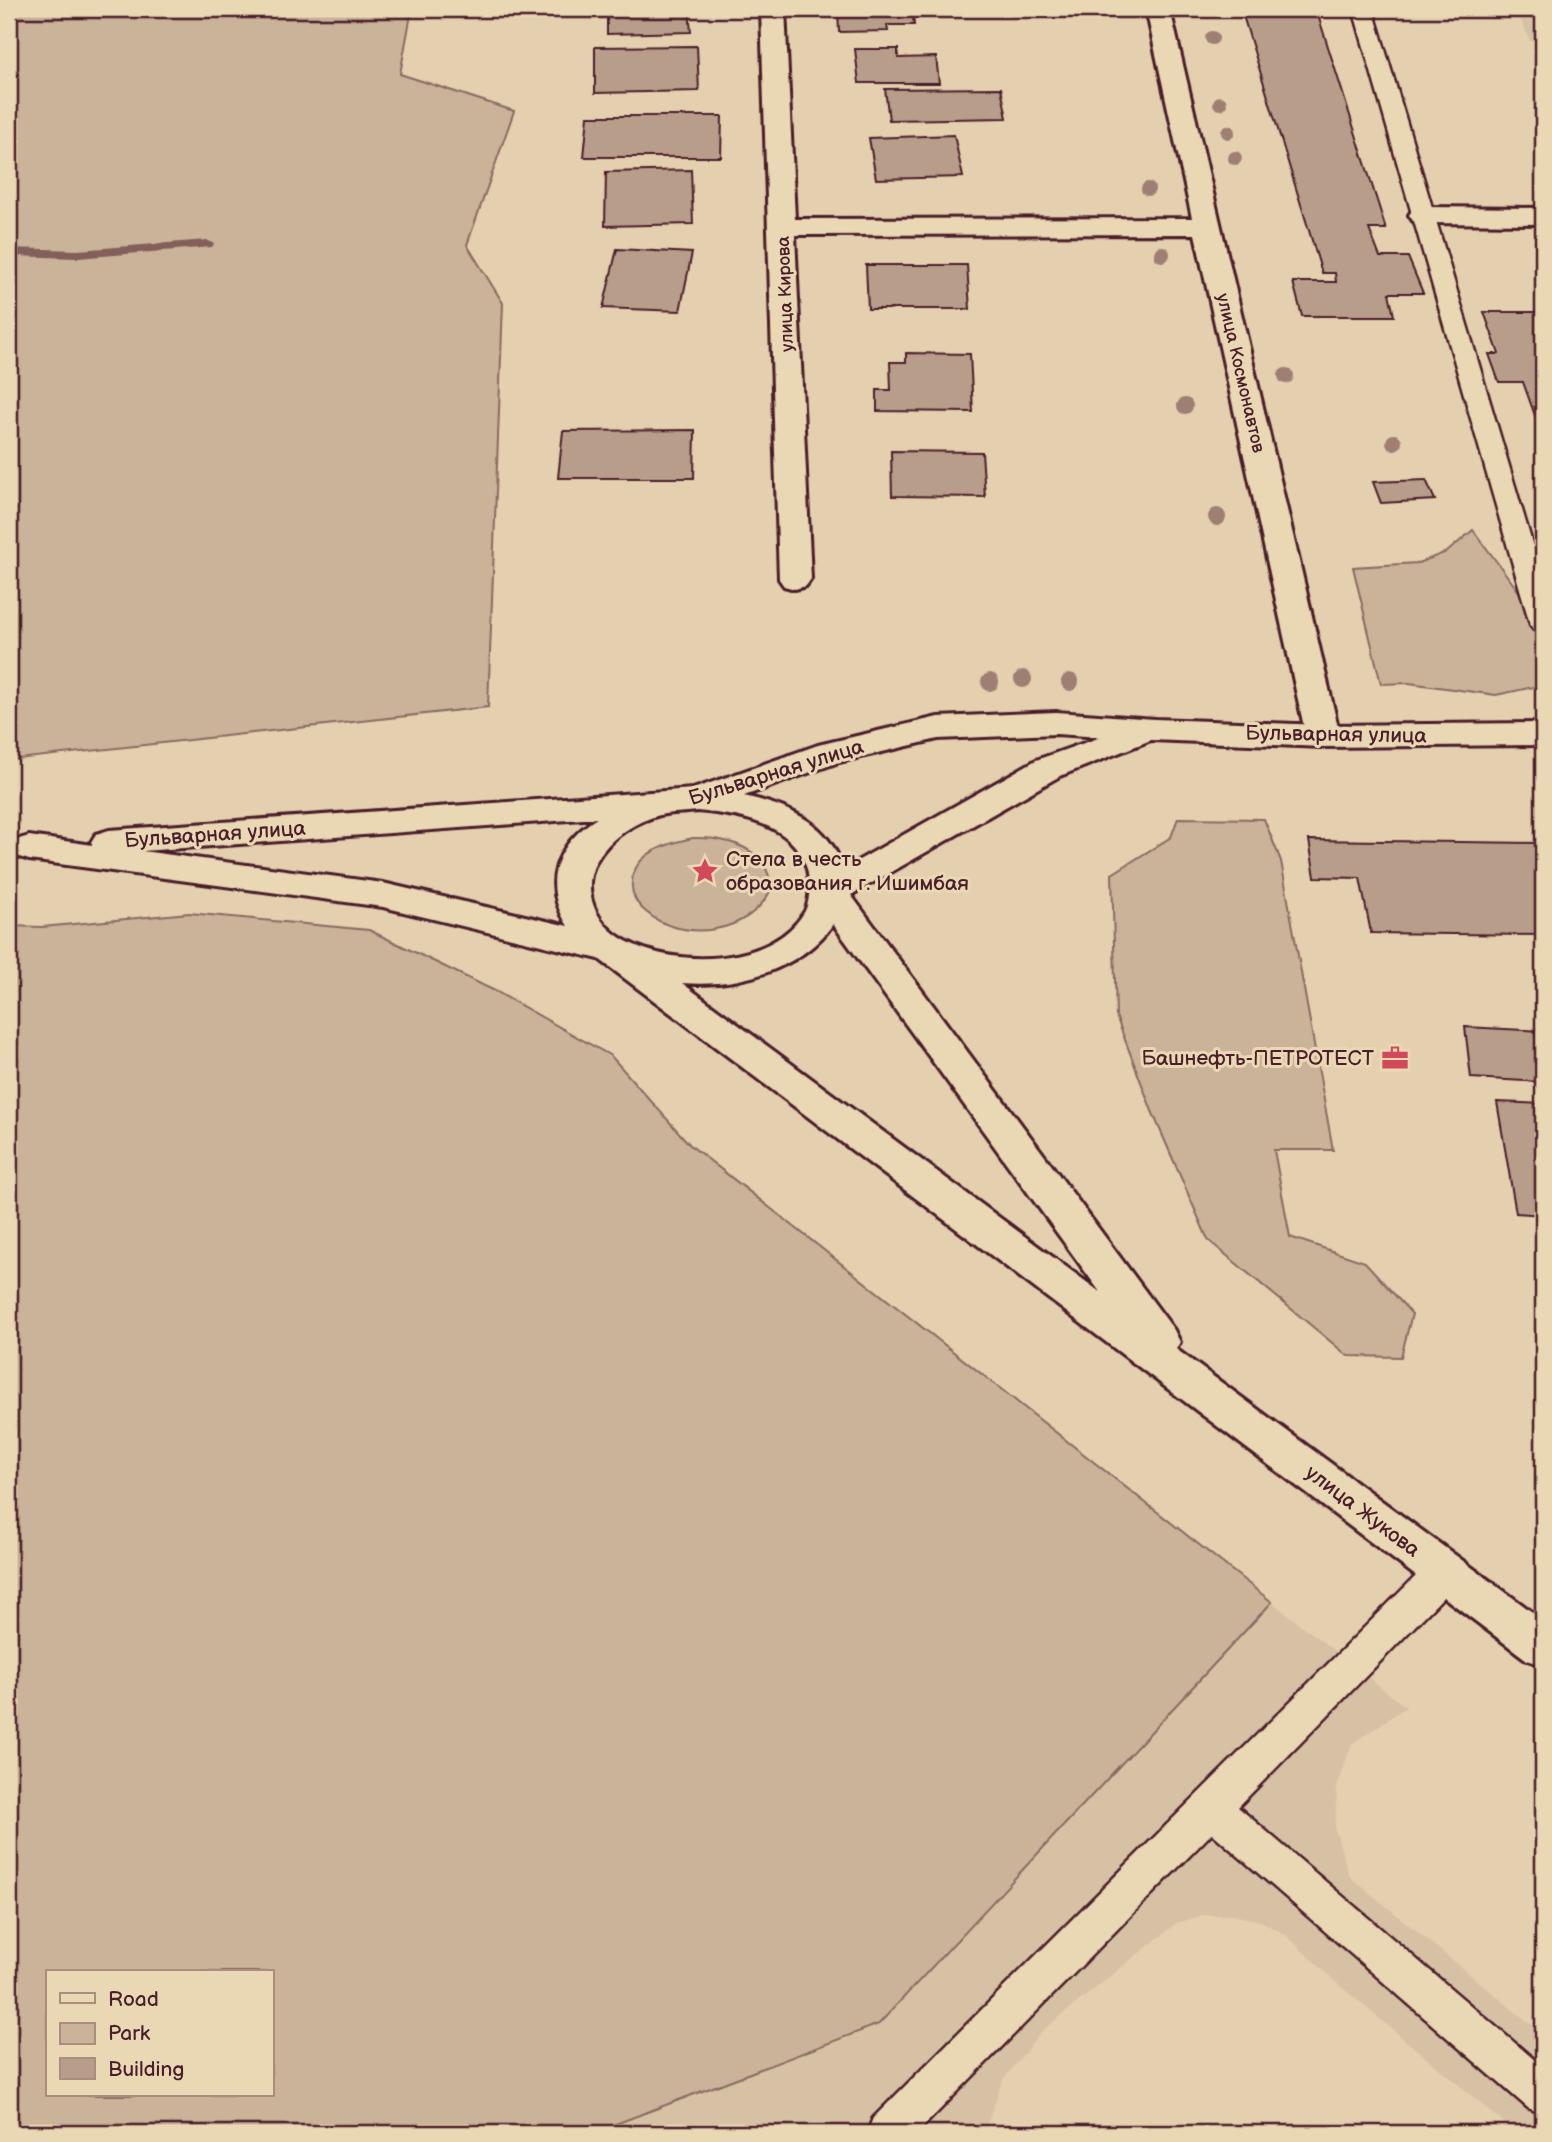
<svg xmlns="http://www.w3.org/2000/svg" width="1552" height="2142" font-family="'Balsamiq Sans',sans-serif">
	<rect width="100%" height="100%" fill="#e4d0af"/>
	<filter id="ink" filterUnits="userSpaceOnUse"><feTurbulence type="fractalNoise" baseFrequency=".0143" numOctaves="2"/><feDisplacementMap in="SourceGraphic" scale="14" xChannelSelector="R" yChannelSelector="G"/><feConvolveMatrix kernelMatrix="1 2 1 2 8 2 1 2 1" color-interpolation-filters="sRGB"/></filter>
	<g filter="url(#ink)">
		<path fill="#d7c1a4" d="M 1516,9 L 1543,9 L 1543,41 L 1530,41 Z
			M 1272,1602 L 1406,1707 L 1352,1744 L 1337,1784 L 1335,1829 L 1349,1876 L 1543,2034 L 1543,2133 L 1516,2133 L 1332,1979 L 1286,1935 L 1260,1921 L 1232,1915 L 1203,1915 L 1177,1923 L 1042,2031 L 1003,2080 L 984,2133 L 592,2133 L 879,2024 Z"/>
		<path fill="#cab399" stroke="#8a6962" stroke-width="2" fill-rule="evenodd" d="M 9,9 L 412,9 L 400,74 L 514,111 L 467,245 L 503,303 L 488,707 L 9,760 Z
			M 1473,530 L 1543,624 L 1543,685 L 1496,695 L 1409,683 L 1381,684 L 1353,567 L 1418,563 L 1447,552 Z
			M 1178,818 L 1264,819 L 1281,861 L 1333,1150 L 1274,1150 L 1290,1237 L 1365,1262 L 1412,1314 L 1401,1357 L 1348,1356 L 1208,1240 L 1152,1111 L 1116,1016 L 1112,874 L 1171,837 Z
			M 693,838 C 728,837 769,848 771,889 C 751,934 681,944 645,911 C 636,904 631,893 632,882 C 634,852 669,843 693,838 Z
			M 189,913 L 369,930 L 497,992 L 611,1056 L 690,1145 L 1272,1602 L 879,2024 L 592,2133 L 9,2133 L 9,926 L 42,927 ZM 271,1972 L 271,2095 L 47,2095 L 47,1972 Z"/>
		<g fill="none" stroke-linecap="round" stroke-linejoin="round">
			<path fill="#825f5a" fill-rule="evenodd" d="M 207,240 L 214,244 L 212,247 L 78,258 L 9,256 L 9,248 L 78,250 Z"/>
		</g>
		<path fill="#b89e8a" stroke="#4a1f2b" stroke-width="2" d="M 607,9 L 689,9 L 691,32 L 607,34 Z
			M 863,9 L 912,9 L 914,25 L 887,25 L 888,31 L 839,32 L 838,11 Z
			M 1241,9 L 1316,9 L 1386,229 L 1369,229 L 1380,257 L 1408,257 L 1423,293 L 1389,293 L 1394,316 L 1302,316 L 1293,282 L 1336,282 L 1335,273 L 1322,273 Z
			M 697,46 L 699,91 L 595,93 L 595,47 Z
			M 855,49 L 898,49 L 898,58 L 936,57 L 939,83 L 859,83 Z
			M 1001,88 L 1007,118 L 889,120 L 885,89 Z
			M 588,116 L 722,116 L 721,157 L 584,157 Z
			M 954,135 L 963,177 L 876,179 L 869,138 Z
			M 691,170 L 693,224 L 605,226 L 606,172 Z
			M 617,249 L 692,253 L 680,311 L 603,308 Z
			M 866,265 L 967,265 L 970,309 L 868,309 Z
			M 1484,312 L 1543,312 L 1543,438 L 1523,382 L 1499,382 L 1489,354 L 1499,354 Z
			M 906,353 L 970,354 L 973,412 L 877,411 L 877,390 L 891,390 L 890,362 L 906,362 Z
			M 695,430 L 694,478 L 558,478 L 563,431 Z
			M 891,451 L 982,452 L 985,497 L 892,496 Z
			M 1426,480 L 1435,500 L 1381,503 L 1373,482 Z
			M 1309,840 L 1543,843 L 1543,935 L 1371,933 L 1360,878 L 1315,877 Z
			M 1465,1027 L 1543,1031 L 1543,1082 L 1471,1078 Z
			M 1497,1102 L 1543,1104 L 1543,1215 L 1516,1213 Z"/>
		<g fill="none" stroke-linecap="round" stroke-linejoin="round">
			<defs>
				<path id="lane" d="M 1353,9 L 1373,9 L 1543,580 L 1543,632 L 1534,630 L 1530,624 Z
					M 1444,1557 L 1457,1561 L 1462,1572 L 1457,1583 L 1238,1807 L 1543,2067 L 1543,2114 L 1528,2108 L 1212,1833 L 917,2133 L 867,2133 L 873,2118 L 1431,1561 Z"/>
				<path id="street" d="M 761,9 L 785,9 L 795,219 L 1192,218 L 1146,9 L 1170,9 L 1340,736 L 1335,744 L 1323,747 L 1311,744 L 1306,736 L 1195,234 L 795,235 L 811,579 L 806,586 L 795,589 L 784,586 L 779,579 Z
					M 1423,207 L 1543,208 L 1543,224 L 1423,223 L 1413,221 L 1409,215 L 1413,209 Z"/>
				<path id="secondary" d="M 1056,712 L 1155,719 L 1323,725 L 1543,723 L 1543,745 L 1323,747 L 1151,740 L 1060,776 L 851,895 L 1174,1330 L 1180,1342 L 1176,1349 L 1543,1620 L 1543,1665 L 1527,1660 L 599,959 L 383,907 L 29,860 L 16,856 L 11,848 L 16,840 L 29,836 L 93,845 L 91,842 L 96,834 L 109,830 L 693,789 L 818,745 L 938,717 ZM 1056,734 L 1101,737 L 1036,760 L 843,869 C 829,822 788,806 744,796 L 839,762 L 938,739 ZM 697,811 C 738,815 794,822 807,869 C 810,882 811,898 805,911 C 773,967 675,968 626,941 C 610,932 597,919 592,901 C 580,859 622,825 660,815 C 672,812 685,813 697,811 ZM 597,818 C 555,845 541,884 568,926 L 383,883 L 142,851 ZM 833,924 L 1100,1292 L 682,983 C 736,988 801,970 833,924 Z"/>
			</defs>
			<use href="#lane" stroke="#4a1f2b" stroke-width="5"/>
			<use href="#street" stroke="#4a1f2b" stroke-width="6"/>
			<use href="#secondary" stroke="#4a1f2b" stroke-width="6"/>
			<use href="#lane" fill="#ead7b4" fill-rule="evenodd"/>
			<use href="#street" fill="#ead7b4" fill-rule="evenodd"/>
			<use href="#secondary" fill="#ead7b4" fill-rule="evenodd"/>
		</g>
		<g fill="#9e7f72">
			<circle cx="1212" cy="38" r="7"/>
			<circle cx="1220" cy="103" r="7"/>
			<circle cx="1228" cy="132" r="7"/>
			<circle cx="1235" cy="158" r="7"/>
			<circle cx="1148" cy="189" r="7"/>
			<circle cx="1162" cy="254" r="8"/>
			<circle cx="1286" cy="376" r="8"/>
			<circle cx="1185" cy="406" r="8"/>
			<circle cx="1394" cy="442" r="8"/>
			<circle cx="1217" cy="517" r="9"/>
			<circle cx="1023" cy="679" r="9"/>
			<circle cx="990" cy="682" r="9"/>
			<circle cx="1070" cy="682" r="9"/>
		</g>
	</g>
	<defs>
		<symbol id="sight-bare" viewBox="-9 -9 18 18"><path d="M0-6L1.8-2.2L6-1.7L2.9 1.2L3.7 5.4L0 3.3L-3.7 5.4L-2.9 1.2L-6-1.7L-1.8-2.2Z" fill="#d1495b" stroke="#ead7b4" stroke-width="2.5" paint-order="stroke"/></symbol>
		<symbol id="office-bare" viewBox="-9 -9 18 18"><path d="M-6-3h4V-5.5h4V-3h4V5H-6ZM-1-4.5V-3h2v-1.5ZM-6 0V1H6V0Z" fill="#d1495b" stroke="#ead7b4" stroke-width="2.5" paint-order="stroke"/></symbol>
	</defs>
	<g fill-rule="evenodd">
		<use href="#sight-bare" x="686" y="852" width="38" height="38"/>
		<use href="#office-bare" x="1376" y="1039" width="38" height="38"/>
	</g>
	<g text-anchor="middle" stroke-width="6" stroke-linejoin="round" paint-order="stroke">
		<g font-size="18" fill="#4a1f2b" stroke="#ead7b4">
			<text transform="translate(785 294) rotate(-92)" y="6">улица Кирова</text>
			<text transform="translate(1241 373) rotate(77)" y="6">улица Космонавтов</text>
		</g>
		<g font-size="21" fill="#4a1f2b" stroke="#ead7b4">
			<text transform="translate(1336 734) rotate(1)" y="7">Бульварная улица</text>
			<text transform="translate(776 772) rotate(-17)" y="7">Бульварная улица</text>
			<text transform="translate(215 834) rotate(-4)" y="7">Бульварная улица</text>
			<text transform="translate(1363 1511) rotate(37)" y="7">улица Жукова</text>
		</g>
		<g font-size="21" fill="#4a1f2b" stroke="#ead7b4" text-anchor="start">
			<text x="726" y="866">Стела в честь<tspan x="726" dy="24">образования г. Ишимбая</tspan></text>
			<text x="1374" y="1065" text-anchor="end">Башнефть-ПЕТРОТЕСТ</text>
		</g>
	</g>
	<rect width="1552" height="2142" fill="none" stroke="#ead7b4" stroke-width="35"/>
	<rect x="18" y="18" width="1517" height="2107" fill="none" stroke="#4a1f2b" stroke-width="2.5" filter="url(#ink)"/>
	<rect x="46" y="1970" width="228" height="126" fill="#ead7b4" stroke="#aa8d7d" stroke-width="2"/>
	<rect x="60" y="1993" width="35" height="10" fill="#ead7b4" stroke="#aa8d7d" stroke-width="2"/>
	<text x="108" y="2006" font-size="21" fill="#4a1f2b">Road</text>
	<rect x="60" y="2023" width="35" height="21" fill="#cab399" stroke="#aa8d7d" stroke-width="2"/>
	<text x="108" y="2040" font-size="21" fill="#4a1f2b">Park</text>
	<rect x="60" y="2058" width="35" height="21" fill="#b89e8a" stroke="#aa8d7d" stroke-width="2"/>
	<text x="108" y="2076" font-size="21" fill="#4a1f2b">Building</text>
</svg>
